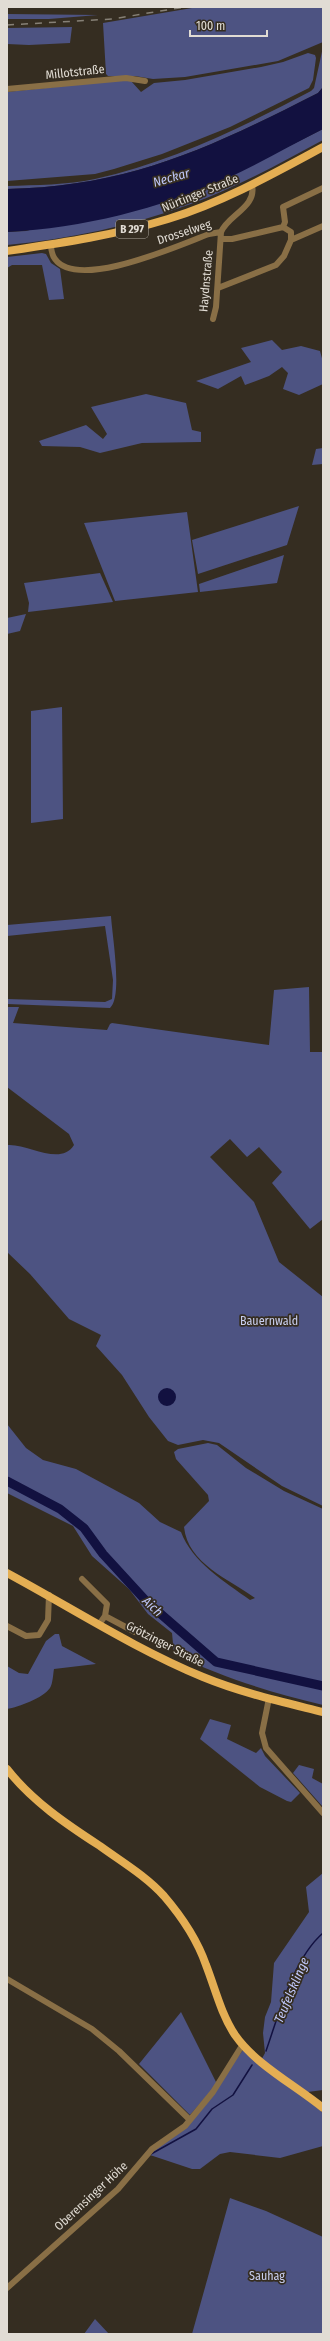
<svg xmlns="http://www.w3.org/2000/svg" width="330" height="2341" font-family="'Fira Sans Condensed',sans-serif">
	<rect width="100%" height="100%" fill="#352d21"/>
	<path fill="#4d5382" d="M 198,7 L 323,7 L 323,42 L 278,61 L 185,77 L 153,79 L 135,76 L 108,76 L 106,74 L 103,23 Z
		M 7,14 L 98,15 L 49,19 L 7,19 Z
		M 72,27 L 70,43 L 29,45 L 7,44 L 7,28 Z
		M 323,47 L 323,87 L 318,93 C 212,147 129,187 7,189 L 7,186 C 36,185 67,185 95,179 C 171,162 243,127 311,91 L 314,88 Z
		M 308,53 L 315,55 L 316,58 L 313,80 L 309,88 L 230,127 L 162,154 L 114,169 L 95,174 L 7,181 L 7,92 L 121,80 L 131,81 L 141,92 L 154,83 L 185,80 L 261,67 L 283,62 Z
		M 323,129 L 323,140 C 279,164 235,188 188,205 C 131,226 68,239 7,245 L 7,232 L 26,231 L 228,177 Z
		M 42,253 L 46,254 L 51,263 L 60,269 L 64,299 L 49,300 L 42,265 L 12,265 L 7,268 L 7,257 Z
		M 272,340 L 282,350 L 301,346 L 320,351 L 323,362 L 323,384 L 299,395 L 283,389 L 288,373 L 282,367 L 269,376 L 245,385 L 241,376 L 218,389 L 196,381 L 251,362 L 241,348 Z
		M 146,394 L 186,403 L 192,430 L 201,432 L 201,442 L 142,443 L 100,453 L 80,447 L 42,446 L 39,441 L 86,425 L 103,439 L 107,434 L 91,407 Z
		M 323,448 L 323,464 L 312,465 L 316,449 Z
		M 299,506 L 287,545 L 198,574 L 192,540 Z
		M 187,512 L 198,592 L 115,601 L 84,523 Z
		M 284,555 L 277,583 L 200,592 L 199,584 Z
		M 100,573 L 113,602 L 28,612 L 29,603 L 24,583 Z
		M 26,614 L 20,631 L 7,634 L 7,618 Z
		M 62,707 L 63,819 L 31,823 L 31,711 Z
		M 111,916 C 112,934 123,997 110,1008 L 7,1004 L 7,999 L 105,1002 L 112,999 L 113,980 L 105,926 L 7,936 L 7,925 Z
		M 309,987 L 310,1052 L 323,1052 L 323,1219 L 310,1229 L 272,1183 L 282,1172 L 259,1147 L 247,1157 L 230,1139 L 210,1157 L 254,1202 L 279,1262 L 323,1297 L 323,1506 L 282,1486 L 219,1443 L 203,1440 L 178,1445 L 168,1441 L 149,1417 L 122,1375 L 96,1346 L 101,1335 L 69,1319 L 30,1274 L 7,1252 L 7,1145 C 28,1143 60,1167 74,1145 L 69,1134 L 7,1087 L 7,1007 L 19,1007 L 13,1023 L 107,1030 L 110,1024 L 112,1023 L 269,1045 L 274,990 Z
		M 7,1424 L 26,1448 L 43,1460 L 76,1469 L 139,1503 L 160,1522 L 181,1532 C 192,1562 225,1582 250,1600 L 255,1598 C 229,1579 188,1564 184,1527 L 209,1501 L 208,1495 L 176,1459 L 174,1452 L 178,1449 L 208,1443 L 217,1445 L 246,1468 L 284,1491 L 323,1509 L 323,1705 C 269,1692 224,1678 174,1654 L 172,1633 L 148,1614 L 129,1589 L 92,1556 L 73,1526 L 7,1493 Z
		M 55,1634 L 59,1634 L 62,1646 L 96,1664 L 54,1669 C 53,1674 53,1683 50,1688 C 43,1698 19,1707 7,1709 L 7,1666 L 19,1673 L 28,1674 L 46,1641 Z
		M 210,1719 L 231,1725 L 227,1739 L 256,1753 L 261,1748 L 265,1756 L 300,1793 L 291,1802 L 287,1801 L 260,1787 L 200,1739 Z
		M 299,1765 L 314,1769 L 312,1778 L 323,1784 L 323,1807 L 293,1773 Z
		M 323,1873 L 323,2090 L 300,2093 L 323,2113 L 323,2146 L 280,2158 L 230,2152 L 220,2154 L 200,2169 L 192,2169 L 150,2155 L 149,2154 L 191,2120 L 243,2050 L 259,2064 L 265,2053 L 263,2033 L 265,2017 L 271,2002 L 274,1963 L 309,1912 L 306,1887 Z
		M 181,2012 L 217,2084 L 190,2115 L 139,2064 Z
		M 230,2198 L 266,2211 L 323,2237 L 323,2334 L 192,2334 Z
		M 95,2319 L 109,2334 L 84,2334 Z"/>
	<path fill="#121140" d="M 323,87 L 323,129 C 291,145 260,163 228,178 C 158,209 83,228 7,232 L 7,189 C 129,187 212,147 318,93 Z
		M158 1397a9 9 0 1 1 18 0a9 9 0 1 1-18 0Z"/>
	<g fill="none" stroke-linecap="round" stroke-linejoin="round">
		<path stroke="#121140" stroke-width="1.5" d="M 266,2051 C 279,2014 293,1959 323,1933
			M 151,2154 L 196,2129 L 212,2109 L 233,2095 L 252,2065"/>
		<path stroke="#121140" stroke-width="9" d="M 7,1481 L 60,1509 L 84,1528 L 103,1554 L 147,1602 L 216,1662 L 323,1686"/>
		<path stroke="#896f46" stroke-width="6" d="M 7,89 L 126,78 L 145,81
			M 283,227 L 285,222 L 283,207 L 323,188
			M 221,239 L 232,239 L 283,227 L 291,232 L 291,240 L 323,226
			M 51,244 C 51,249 52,255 55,259 C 78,291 179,245 209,234 L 221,232
			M 218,288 L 276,265 L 284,256 L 291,240
			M 213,319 L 216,307 L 221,232 C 228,215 257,207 252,185
			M 82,1579 L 107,1604 L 105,1616
			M 100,1623 L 105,1616 L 135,1632
			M 7,1626 L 26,1636 L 39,1635 L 48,1620 L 49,1595
			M 269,1698 L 262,1733 L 266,1748 L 323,1813
			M 7,1979 L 92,2029 L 119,2051 L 190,2120
			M 7,2288 L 118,2189 L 152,2149 L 185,2126 L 213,2092 L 243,2044"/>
		<path stroke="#e4ae53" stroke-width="8" d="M 7,251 C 61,243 116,235 168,219 C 223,202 273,174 323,147
			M 7,1573 C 72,1608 135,1649 203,1677 C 242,1693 283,1702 323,1712
			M 7,1769 C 32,1801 66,1824 100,1846 C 122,1862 146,1876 164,1896 C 182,1917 197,1939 206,1965 C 215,1988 221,2014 235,2035 C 256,2065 295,2085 323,2108"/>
		<path stroke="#868076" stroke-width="1.5" stroke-dasharray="7 7" stroke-linecap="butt" d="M 7,25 L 112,19 L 185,7"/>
	</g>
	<g text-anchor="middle" stroke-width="3.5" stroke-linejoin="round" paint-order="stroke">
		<rect fill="#352d21" stroke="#ada89e" stroke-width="1" x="116" y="220" width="32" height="18" rx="3"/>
		<g font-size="11" font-weight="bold" fill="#e1dcd4">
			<text x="132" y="233">B 297</text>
		</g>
		<g font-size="12" fill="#e1dcd4" stroke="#352d21">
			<text transform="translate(75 72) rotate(-6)" y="4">Millotstraße</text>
			<text transform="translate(200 193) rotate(-22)" y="4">Nürtinger Straße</text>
			<text transform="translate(184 232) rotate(-18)" y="4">Drosselweg</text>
			<text transform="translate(206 281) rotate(-85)" y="4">Haydnstraße</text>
			<text transform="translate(165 1644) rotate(27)" y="4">Grötzinger Straße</text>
			<text transform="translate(91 2196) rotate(-43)" y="4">Oberensinger Höhe</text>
		</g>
		<g font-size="12" fill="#c9cff0" stroke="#352d21">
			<text x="269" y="1325">Bauernwald</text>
			<text x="267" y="2280">Sauhag</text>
		</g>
		<g font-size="13" font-style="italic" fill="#bfc7f9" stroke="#352d21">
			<text transform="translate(171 177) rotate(-16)" y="5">Neckar</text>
			<text transform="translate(153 1606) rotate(43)" y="5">Aich</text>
			<text transform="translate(291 1990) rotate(-67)" y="5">Teufelsklinge</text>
		</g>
	</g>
	<rect width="330" height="2341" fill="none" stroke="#e1dcd4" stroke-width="16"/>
	<path d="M190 30v6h77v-6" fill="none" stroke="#e1dcd4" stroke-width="2"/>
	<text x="196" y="30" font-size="12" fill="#e1dcd4" stroke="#352d21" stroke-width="3" paint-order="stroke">100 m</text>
</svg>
